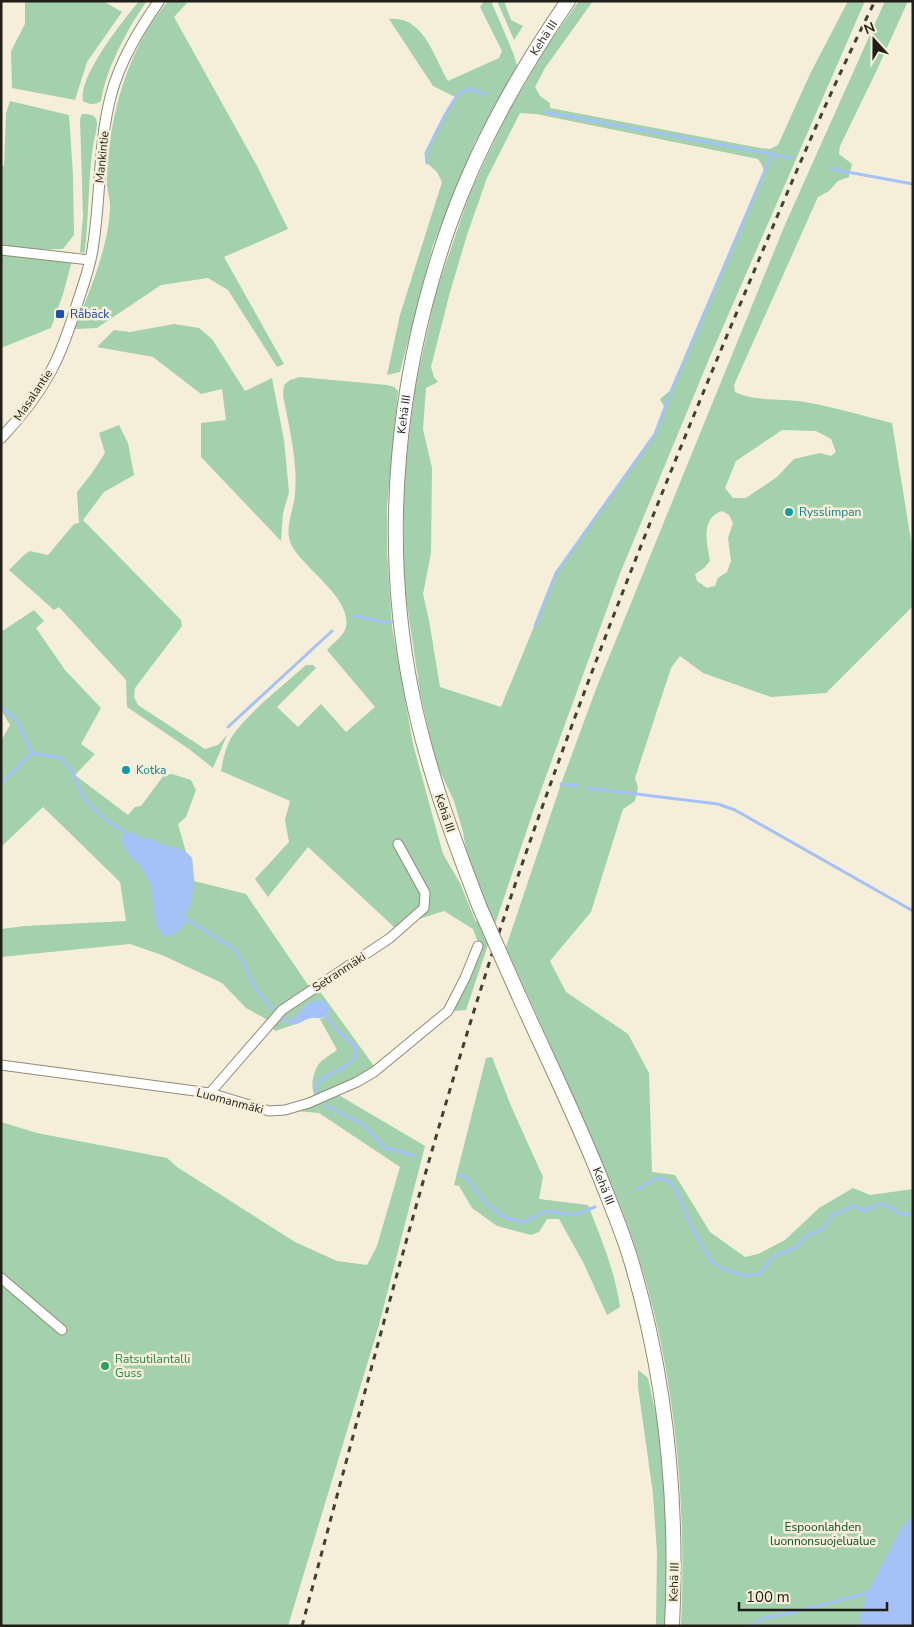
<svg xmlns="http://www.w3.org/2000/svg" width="914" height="1627" font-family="'Nunito Sans',sans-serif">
	<rect width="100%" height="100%" fill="#f5efd9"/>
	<path fill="#a2d1ab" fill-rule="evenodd" d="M 25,1 L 103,1 L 122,12 L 87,62 L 75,100 L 12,88 L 11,51 L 25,24 Z
		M 139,1 L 147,1 C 128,27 106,69 101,101 C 95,105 90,105 83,101 C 78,76 123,21 139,1 Z
		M 168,1 L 189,1 L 174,17 L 257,166 L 288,229 L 224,257 L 284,364 L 277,367 L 228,290 L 208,278 L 161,285 L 97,328 L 75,329 C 89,291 108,250 110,209 C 111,199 106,189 107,178 C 109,116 127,50 168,1 Z
		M 484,1 L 491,1 L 514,55 L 517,66 L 475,142 L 433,245 L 400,372 L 387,375 L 400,315 L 442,182 L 437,172 L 427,163 L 426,153 L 455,97 L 433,86 L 389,19 C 424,15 434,58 448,81 L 499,58 L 502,51 L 480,7 Z
		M 497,1 L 504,1 L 511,20 L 523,26 L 514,40 Z
		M 579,1 L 593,1 L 545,68 L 535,87 L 540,96 L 550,103 L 550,108 L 760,148 L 770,149 L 778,145 L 810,74 L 848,1 L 865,1 L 709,359 L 619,576 L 533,812 L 466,1010 L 453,1011 L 468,981 L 480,947 L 473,929 L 444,911 L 394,927 L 308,847 L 268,897 L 255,879 L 289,842 L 285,820 L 290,801 L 221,771 C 223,760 225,749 231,738 C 247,713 284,685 306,665 L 313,665 L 316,668 L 277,707 L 298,727 L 321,704 L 346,732 L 375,707 L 327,650 C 332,644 342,637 345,630 C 356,601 304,569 292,546 C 283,530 294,510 295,494 C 298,461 289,427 283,395 L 284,385 L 290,380 L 300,377 L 387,385 L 394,387 L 398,391 L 387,506 L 387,552 L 392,627 L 413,744 L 443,854 L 460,883 L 476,922 L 487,905 L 467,856 L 463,832 L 454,801 L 436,763 L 420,692 L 404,584 L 404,479 L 415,388 L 436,292 L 470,193 L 507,114 L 548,45 ZM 520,113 L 536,114 L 758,159 L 762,165 L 765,174 L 672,389 L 660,399 L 665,408 L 655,434 L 556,573 L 501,707 L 440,687 L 429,620 L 423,594 L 431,553 L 432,468 L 423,429 L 426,388 L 438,382 L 434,377 L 431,367 L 450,292 L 467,235 L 487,178 Z
		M 885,1 L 908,1 L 876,72 L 840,146 L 839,154 L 852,164 L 849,177 L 838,181 L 829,191 L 818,197 L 734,385 L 735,392 C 755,402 783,398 805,402 C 834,407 863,416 892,423 L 911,541 L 913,606 L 826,693 L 771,697 L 703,673 L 680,656 L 671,668 L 635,778 L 638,787 L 635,801 L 623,809 L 591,912 L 550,961 L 566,992 L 628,1034 L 649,1073 L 652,1172 L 675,1175 L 710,1232 L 745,1257 L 758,1254 L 785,1240 L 819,1208 L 853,1188 L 870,1195 L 913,1189 L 913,1626 L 681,1626 C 687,1501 675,1368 636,1249 C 621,1203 601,1160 582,1116 C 557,1060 531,1003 506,947 L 561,784 L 596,689 L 784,227 ZM 782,430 L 816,431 L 831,439 L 836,452 L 831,456 L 820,453 L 794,459 L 777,477 L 746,498 L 733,498 L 725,488 L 736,461 ZM 722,511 L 729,515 L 733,523 L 728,538 L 731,561 L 727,572 L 718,578 L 715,586 L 707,588 L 697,581 L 695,574 L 704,568 L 710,561 C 707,544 700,518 722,511 Z
		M 10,101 L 69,115 L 73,175 L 74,235 L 63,249 L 29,250 L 1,247 L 1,166 L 4,166 L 6,113 Z
		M 82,114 C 87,114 94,114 96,119 C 99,125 94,139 93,146 C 88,180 89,215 85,250 L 84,253 L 80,252 L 83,216 L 80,119 Z
		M 1,252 L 72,261 L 63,294 L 51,328 L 1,348 Z
		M 174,324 L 199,328 L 212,339 L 245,391 L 272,378 L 284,440 L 289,492 L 283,513 L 281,541 L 201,457 L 201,423 L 226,420 L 222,389 L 201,394 L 153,357 L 97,347 L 114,330 L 130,332 Z
		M 119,425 L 128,443 L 134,475 L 104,492 L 83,520 L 181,620 L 182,626 L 135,688 L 134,697 L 138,705 L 205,749 L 218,745 L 227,735 L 213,768 L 189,749 L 127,707 L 126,680 L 59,607 L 54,610 L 9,570 L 24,555 L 30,551 L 48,555 L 74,524 L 79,523 L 77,492 L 92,473 L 105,453 L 99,433 Z
		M 34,610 L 44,621 L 36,628 L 65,670 L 101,708 L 81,744 L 95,754 L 75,775 L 128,815 L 135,807 L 141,806 L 164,775 L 172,774 L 191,780 L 196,790 L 186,817 L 178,824 L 186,852 L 192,858 L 194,881 L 246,894 L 308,985 L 319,990 L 374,1066 L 355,1078 L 315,1096 C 310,1087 313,1074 318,1065 C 322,1059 332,1054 337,1050 L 320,1019 L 326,1017 L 329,1013 L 290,1022 L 293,1025 L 275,1031 L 266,1019 L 246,1008 L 222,983 L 162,955 L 130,944 L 1,957 L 1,929 L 25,926 L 126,921 L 120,882 L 43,807 L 1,847 L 1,741 L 10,725 L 1,710 L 1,632 Z
		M 492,1057 L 511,1106 L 543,1177 L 539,1199 L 588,1205 C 601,1238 615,1271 620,1307 L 607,1315 L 584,1264 L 559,1219 L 547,1219 L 539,1232 L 531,1235 L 497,1226 L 472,1208 L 459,1186 L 454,1185 L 486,1058 Z
		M 337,1094 L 425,1146 L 379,1325 L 288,1626 L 1,1626 L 1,1122 L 37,1133 L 167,1158 L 177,1167 L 295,1242 L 337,1261 L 367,1265 L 377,1246 L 400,1167 L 319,1113 L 296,1111 Z
		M 638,1370 L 648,1378 L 658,1424 L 663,1467 L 667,1550 L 665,1626 L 656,1626 L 657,1553 L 653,1494 L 638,1387 Z"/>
	<path fill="#a4c2f7" d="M 125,832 L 130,835 L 133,832 L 141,838 L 154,839 L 160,844 L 179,849 L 186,852 L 192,858 L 194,881 L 192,897 L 190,907 L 185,915 L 187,919 C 182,929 176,935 165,937 L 162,935 L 156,925 L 150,883 L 141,867 L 128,854 L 121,840 Z
		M 318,1000 L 326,1002 L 330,1012 C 321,1023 317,1015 308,1019 C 302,1021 299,1024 293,1025 L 290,1022 L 307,1004 Z
		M 913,1515 L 913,1626 L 858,1626 L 867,1593 L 902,1527 Z"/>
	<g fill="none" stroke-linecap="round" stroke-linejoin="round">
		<path stroke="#a4c2f7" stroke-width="3" d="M 545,112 L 791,158
			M 427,163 L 426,153 C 433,140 453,93 465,90 C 472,88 478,92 484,94
			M 831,169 L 913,184
			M 354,617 L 355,616 L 383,622 L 392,622
			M 535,626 L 556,573 L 655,434 L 672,389 L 772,154
			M 1,707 L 17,721 L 32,753
			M 228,727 L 332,631
			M 1,783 L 32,753 L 61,758 L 73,773 L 84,799 L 107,821 L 131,836
			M 561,784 L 577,786
			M 587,788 L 718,804 L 735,810 L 913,911
			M 183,917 L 235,950 L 245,965 L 253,985 L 272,1009
			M 282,1019 L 290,1022
			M 317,1092 L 316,1084 C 328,1072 346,1070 356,1056 L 355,1046 L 343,1036 L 326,1017
			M 326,1106 L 364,1125 L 383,1147 L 415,1156
			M 458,1174 L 466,1178 L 487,1204 L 504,1217 L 522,1222 L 547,1211 L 574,1215 L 595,1207
			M 637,1189 L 655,1179 L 660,1178 L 670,1182 L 677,1193 L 693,1230 L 711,1261 L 721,1268 L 744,1276 L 759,1274 L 774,1256 L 795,1248 L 808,1235 L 823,1229 L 831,1216 L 853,1206 L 865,1211 L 882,1203 L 902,1215 L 913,1213
			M 750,1626 L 763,1618 L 790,1613 L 867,1593"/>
		<defs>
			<path id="minor" d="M 1,250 L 90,260
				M 1,1065 L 210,1093 L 269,1111 L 285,1110 L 309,1103 L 357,1082 L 374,1072 L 448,1011 L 465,978 L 478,946
				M 210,1093 L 282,1010 L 390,938 L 424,908 L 425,893 L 398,844
				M 1,1278 L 62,1330"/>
			<path id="tertiary" d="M 1,438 C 20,418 38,395 51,371 C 63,349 71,324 78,301 C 84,283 91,264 93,246 C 101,196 98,145 111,95 C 120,61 139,30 159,1"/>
			<g id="trunk">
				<path id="s1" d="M 480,908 C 453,838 427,768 412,694 C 380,538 397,374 449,226 C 477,147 521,69 568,1"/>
				<path id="s2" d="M 519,996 C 547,1058 577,1119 602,1182 C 613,1210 625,1238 633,1267 C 667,1384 678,1504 672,1626"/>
			</g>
		</defs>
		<use href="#minor" stroke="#908b77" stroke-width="11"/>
		<use href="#tertiary" stroke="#908b77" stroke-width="12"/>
		<use href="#trunk" stroke="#908b77" stroke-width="16"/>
		<use href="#minor" stroke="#fff" stroke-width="9"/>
		<use href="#tertiary" stroke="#fff" stroke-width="10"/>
		<use href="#trunk" stroke="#fff" stroke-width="14"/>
		<path stroke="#423f35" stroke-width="3" stroke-dasharray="6 6" stroke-linecap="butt" d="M 302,1626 C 370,1375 434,1122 518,876 C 582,690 655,507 731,326 C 777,217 822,107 875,1"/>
		<defs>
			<path id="trunk-bridge" d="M 480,908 L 519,996"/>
		</defs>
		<use href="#trunk-bridge" stroke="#908b77" stroke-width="16" stroke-linecap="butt"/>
		<use href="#trunk-bridge" stroke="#fff" stroke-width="14"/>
	</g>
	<rect fill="#1a4fb4" stroke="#f5efd9" stroke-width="2" x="55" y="309" width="10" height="10" rx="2.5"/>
	<g fill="#0f9aa8" stroke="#f5efd9" stroke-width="2">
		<circle cx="789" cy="512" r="5"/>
		<circle cx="126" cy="770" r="5"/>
	</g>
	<circle fill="#2e9e5b" stroke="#f5efd9" stroke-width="2" cx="105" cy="1366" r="5"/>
	<g text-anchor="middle" stroke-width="5" stroke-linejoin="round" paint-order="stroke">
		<g font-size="12" fill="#201e16" stroke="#f5efd9">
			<text dy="4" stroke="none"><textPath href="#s1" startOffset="911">Kehä III</textPath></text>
			<text transform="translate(102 157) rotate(-84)" y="4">Mankintie</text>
			<text transform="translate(33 395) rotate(-56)" y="4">Masalantie</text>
			<text dy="4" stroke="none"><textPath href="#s1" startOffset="506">Kehä III</textPath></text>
			<text transform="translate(445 813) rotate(71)" y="4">Kehä III</text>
			<text transform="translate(339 972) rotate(-33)" y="4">Setranmäki</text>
			<text transform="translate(230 1101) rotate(15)" y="4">Luomanmäki</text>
			<text dy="4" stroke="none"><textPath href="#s2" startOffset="208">Kehä III</textPath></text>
			<text transform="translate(674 1582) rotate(-88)" y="4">Kehä III</text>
		</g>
		<g font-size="12" fill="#164399" stroke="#f5efd9" text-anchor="start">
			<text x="70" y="318">Råbäck</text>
		</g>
		<g font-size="12" fill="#0d838f" stroke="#f5efd9" text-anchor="start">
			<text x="799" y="516">Rysslimpan</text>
			<text x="136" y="774">Kotka</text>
		</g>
		<g font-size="12" fill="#27864d" stroke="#f5efd9" text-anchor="start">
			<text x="115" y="1363">Ratsutilantalli<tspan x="115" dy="14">Guss</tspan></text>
		</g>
		<g font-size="12" fill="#0d4a22" stroke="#f5efd9">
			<text x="823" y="1531">Espoonlahden<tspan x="823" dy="14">luonnonsuojelualue</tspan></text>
		</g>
	</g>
	<rect width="914" height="1627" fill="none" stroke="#201e16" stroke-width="5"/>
	<g transform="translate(874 40) rotate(339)" stroke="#f5efd9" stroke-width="4" paint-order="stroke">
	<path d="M0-4L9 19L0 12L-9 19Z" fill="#201e16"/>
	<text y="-8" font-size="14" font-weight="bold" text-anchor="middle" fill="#201e16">N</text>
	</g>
	<path d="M739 1602v8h148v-8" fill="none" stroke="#201e16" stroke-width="2.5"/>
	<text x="746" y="1602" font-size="15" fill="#201e16" stroke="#f5efd9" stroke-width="4" paint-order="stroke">100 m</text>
</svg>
